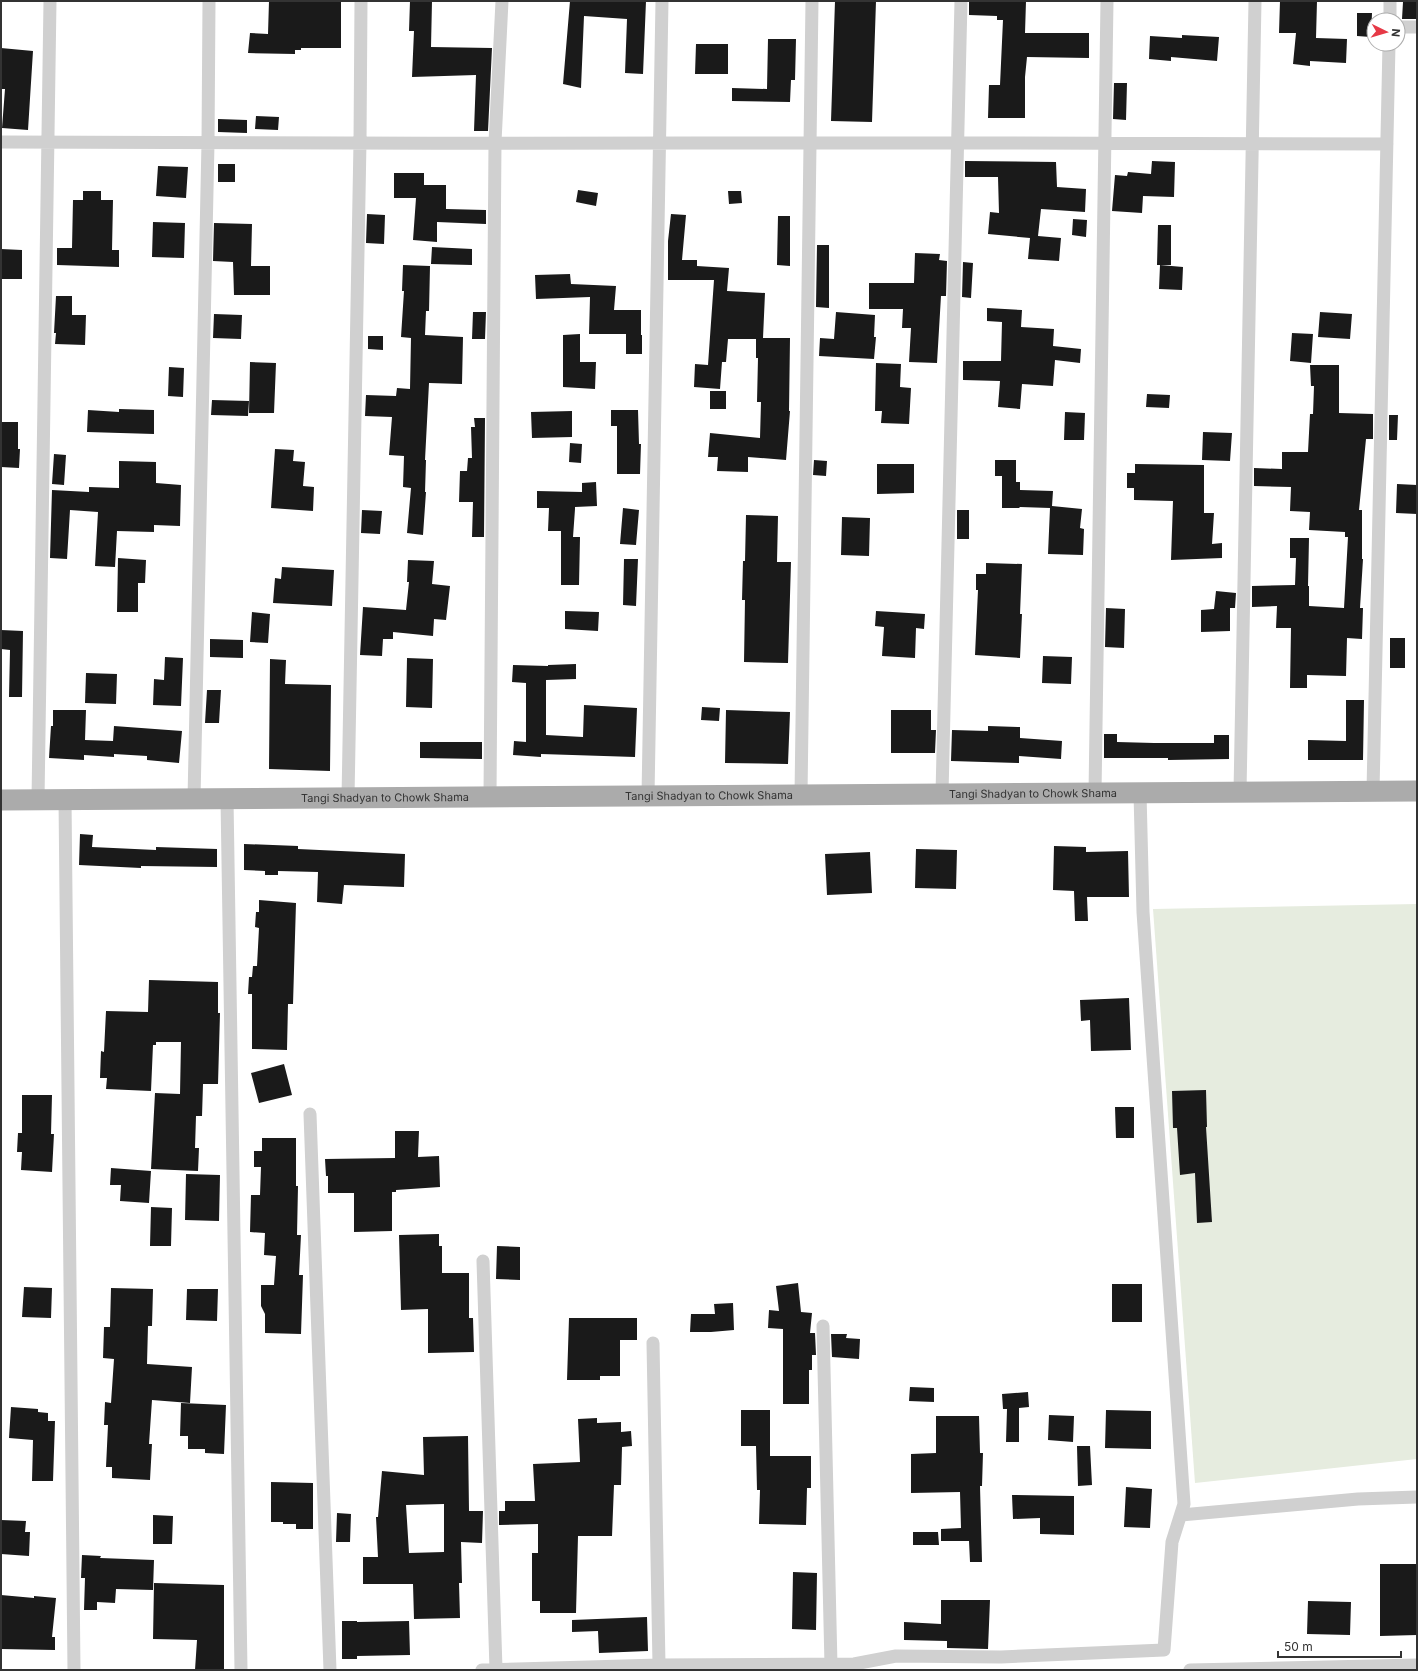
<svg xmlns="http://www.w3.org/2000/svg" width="1418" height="1671" font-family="Inter,sans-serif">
	<rect width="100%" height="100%" fill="#fff"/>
	<path fill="#e6ecdf" d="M 1417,904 L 1417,1459 L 1195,1483 L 1153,909 Z"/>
	<path fill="#1a1a1a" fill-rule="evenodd" d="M 269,1 L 341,1 L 341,48 L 301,48 L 301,50 L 295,50 L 295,54 L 248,53 L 250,33 L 268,34 Z
		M 410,1 L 432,1 L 431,47 L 492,48 L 488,131 L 474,131 L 476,75 L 412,77 L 414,31 L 409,31 Z
		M 570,1 L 646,1 L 643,74 L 625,73 L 627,19 L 584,16 L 581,88 L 563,84 Z
		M 835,1 L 876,1 L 872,122 L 831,121 Z
		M 969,1 L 1026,1 L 1025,33 L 1089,33 L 1089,58 L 1027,57 L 1025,77 L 1025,118 L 988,118 L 989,85 L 1000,85 L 1003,20 L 997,20 L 997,16 L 969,15 Z
		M 1280,1 L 1317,1 L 1316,38 L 1347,39 L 1346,63 L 1310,61 L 1310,66 L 1293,64 L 1296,33 L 1279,33 Z
		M 1403,2 L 1417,2 L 1417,19 L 1402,19 Z
		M 1357,13 L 1372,13 L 1371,37 L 1357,36 Z
		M 1182,35 L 1219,37 L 1217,61 L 1171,57 L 1171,61 L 1149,59 L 1150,36 L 1182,38 Z
		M 768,39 L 796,39 L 795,80 L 791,80 L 790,102 L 732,101 L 732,88 L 767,89 Z
		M 696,44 L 728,44 L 728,74 L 695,74 Z
		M 1,48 L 33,51 L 28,130 L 2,128 L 5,89 L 1,89 Z
		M 1114,83 L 1127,83 L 1126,120 L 1113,119 Z
		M 256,116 L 279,117 L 278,130 L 255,129 Z
		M 218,119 L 247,120 L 247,133 L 218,132 Z
		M 965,161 L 1056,162 L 1057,187 L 1086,189 L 1085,212 L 1041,209 L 1038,236 L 1061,238 L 1059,261 L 1028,259 L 1030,238 L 988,234 L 990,212 L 999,213 L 998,177 L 965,177 Z
		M 1152,161 L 1175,162 L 1174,197 L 1143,196 L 1142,213 L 1112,211 L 1115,175 L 1127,176 L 1128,172 L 1151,174 Z
		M 218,164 L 235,164 L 235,182 L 218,182 Z
		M 158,166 L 188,167 L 186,198 L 156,196 Z
		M 394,173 L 424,173 L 424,185 L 446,185 L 446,209 L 486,210 L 486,224 L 437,222 L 437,242 L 413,240 L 416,198 L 394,198 Z
		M 578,190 L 598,193 L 596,206 L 576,202 Z
		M 83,191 L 101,191 L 101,200 L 113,200 L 112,250 L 119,250 L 119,267 L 57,265 L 57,248 L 72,248 L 73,200 L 83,200 Z
		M 728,191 L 741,191 L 742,203 L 729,204 Z
		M 367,214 L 385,215 L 384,244 L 366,243 Z
		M 671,214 L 686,215 L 682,260 L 697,260 L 697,266 L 729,268 L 727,291 L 765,293 L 763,338 L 790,338 L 789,411 L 790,411 L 786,460 L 748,457 L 748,472 L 717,471 L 718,457 L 708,457 L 710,433 L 760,438 L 761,402 L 757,402 L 758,358 L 756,358 L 756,339 L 728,339 L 726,362 L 722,362 L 720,389 L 694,387 L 695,364 L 708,365 L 714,280 L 668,280 L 668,241 Z
		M 778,216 L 790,216 L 790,266 L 777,265 Z
		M 1073,219 L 1087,220 L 1086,237 L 1072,235 Z
		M 153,222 L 185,223 L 184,258 L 152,257 Z
		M 214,223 L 252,224 L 251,266 L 270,266 L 270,295 L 234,295 L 233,262 L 213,261 Z
		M 1158,225 L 1171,225 L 1171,265 L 1157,265 Z
		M 817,245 L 829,245 L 829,308 L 816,307 Z
		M 432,247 L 472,249 L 472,265 L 431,264 Z
		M 1,249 L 22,250 L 22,279 L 1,279 Z
		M 915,253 L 940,254 L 939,260 L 947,261 L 946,296 L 941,296 L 937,363 L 909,362 L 911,328 L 902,328 L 903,309 L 869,309 L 869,283 L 914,283 Z
		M 963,262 L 973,263 L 971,298 L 962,297 Z
		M 403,265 L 430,266 L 429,311 L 426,311 L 425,335 L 463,337 L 462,384 L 429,383 L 425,460 L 426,460 L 425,492 L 426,492 L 423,535 L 407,533 L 411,488 L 403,487 L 404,456 L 389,455 L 392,417 L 365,416 L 366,395 L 396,396 L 397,388 L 410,389 L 411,338 L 401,337 L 404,291 L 402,291 Z
		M 1160,265 L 1183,267 L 1182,290 L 1159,289 Z
		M 570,274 L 571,284 L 616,286 L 614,310 L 641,310 L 641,335 L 642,335 L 642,354 L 626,354 L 626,334 L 589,334 L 590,297 L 536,299 L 535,275 Z
		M 56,296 L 72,296 L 72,315 L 86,315 L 85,345 L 55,344 L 56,333 L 54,333 Z
		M 987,308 L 1022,310 L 1021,327 L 1054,329 L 1053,346 L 1081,349 L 1080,363 L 1055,360 L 1053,386 L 1022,384 L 1020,409 L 998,407 L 1000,381 L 963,380 L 963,361 L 1001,361 L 1002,322 L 987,321 Z
		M 473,312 L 486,312 L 485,339 L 472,339 Z
		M 836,312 L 875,315 L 874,337 L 876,337 L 874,359 L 819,356 L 820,338 L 834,339 Z
		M 1320,312 L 1352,314 L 1350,339 L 1318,337 Z
		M 214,314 L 242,315 L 241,339 L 213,338 Z
		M 1292,333 L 1313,334 L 1311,363 L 1290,361 Z
		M 580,334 L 580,362 L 596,362 L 595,389 L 563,387 L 563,335 Z
		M 368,336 L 383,336 L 383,350 L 368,349 Z
		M 250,362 L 276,363 L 274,413 L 249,413 Z
		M 876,363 L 901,364 L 900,387 L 911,388 L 909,424 L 881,423 L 882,411 L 875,411 Z
		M 1310,365 L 1339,365 L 1339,413 L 1373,414 L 1373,439 L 1366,439 L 1359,510 L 1362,510 L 1362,559 L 1363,559 L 1360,608 L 1363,608 L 1362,639 L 1347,638 L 1346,676 L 1307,675 L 1307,688 L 1290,688 L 1291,628 L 1276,628 L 1277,606 L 1252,607 L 1252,586 L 1295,585 L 1296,558 L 1290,558 L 1290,538 L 1309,538 L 1308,586 L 1309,586 L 1309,606 L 1344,608 L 1348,537 L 1345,537 L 1345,532 L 1309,530 L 1310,512 L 1290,511 L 1291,487 L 1254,486 L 1254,468 L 1282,469 L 1282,452 L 1308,452 L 1310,414 L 1313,414 L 1314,386 L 1311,386 Z
		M 169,367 L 184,368 L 183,397 L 168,396 Z
		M 710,391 L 726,391 L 726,409 L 710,409 Z
		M 1147,394 L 1170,395 L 1169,408 L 1146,407 Z
		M 212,400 L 249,401 L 248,416 L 211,415 Z
		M 119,409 L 154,410 L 154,434 L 87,432 L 88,410 L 119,412 Z
		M 611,410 L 638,410 L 639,444 L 641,444 L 640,474 L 617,474 L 617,426 L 611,426 Z
		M 572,411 L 572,437 L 532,438 L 531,412 Z
		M 1065,412 L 1085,413 L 1084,440 L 1064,440 Z
		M 1389,415 L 1398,415 L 1397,440 L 1389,440 Z
		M 474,418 L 485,418 L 484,537 L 472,537 L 473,502 L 459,502 L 460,471 L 467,471 L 468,458 L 472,458 L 471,427 L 475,427 Z
		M 1,422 L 18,422 L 18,449 L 20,449 L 19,468 L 1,467 Z
		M 1203,432 L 1232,433 L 1230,461 L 1202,460 Z
		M 570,443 L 582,444 L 581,463 L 569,462 Z
		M 275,449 L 294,450 L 293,461 L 305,462 L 303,486 L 314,487 L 313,511 L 271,508 Z
		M 54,454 L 66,455 L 64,485 L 52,484 Z
		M 814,460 L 827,461 L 826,476 L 813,475 Z
		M 995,460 L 1016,460 L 1016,482 L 1020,482 L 1020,490 L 1053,491 L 1052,506 L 1082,509 L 1080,528 L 1084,529 L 1083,555 L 1048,554 L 1050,508 L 1020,507 L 1019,508 L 1002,508 L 1002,476 L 995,476 Z
		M 119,461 L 156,462 L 156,483 L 181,485 L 180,526 L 154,525 L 154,532 L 117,531 L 115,567 L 95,566 L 98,512 L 70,510 L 67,559 L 50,558 L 52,490 L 89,492 L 89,487 L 119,488 Z
		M 877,464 L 914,464 L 914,493 L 877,494 Z
		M 1135,464 L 1204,465 L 1204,513 L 1214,513 L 1212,544 L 1222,543 L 1222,558 L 1171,560 L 1173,501 L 1134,500 L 1134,488 L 1127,488 L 1127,473 L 1135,473 Z
		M 596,482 L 597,506 L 575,507 L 575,509 L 573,537 L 580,537 L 579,585 L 561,585 L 561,531 L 548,531 L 549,508 L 537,508 L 537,491 L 582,492 L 582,483 Z
		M 1397,484 L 1417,485 L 1417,514 L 1396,513 Z
		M 623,508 L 639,510 L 636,545 L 620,544 Z
		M 362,510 L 382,511 L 380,534 L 361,533 Z
		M 957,510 L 969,510 L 969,539 L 957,539 Z
		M 746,515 L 778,516 L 777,562 L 791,562 L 788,663 L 744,662 L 745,600 L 742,600 L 743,561 L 745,561 Z
		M 842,517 L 870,518 L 869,556 L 841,555 Z
		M 118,558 L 146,560 L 145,583 L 138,583 L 138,612 L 117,612 Z
		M 624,559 L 638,559 L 636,606 L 623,605 Z
		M 408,560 L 434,561 L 432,584 L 450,586 L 446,620 L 434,619 L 433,636 L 393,632 L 393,639 L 383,639 L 382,656 L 360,655 L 363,607 L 406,610 L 409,582 L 407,582 Z
		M 986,563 L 1022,564 L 1020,614 L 1022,614 L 1020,658 L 975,655 L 978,590 L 976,590 L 976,574 L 986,574 Z
		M 282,567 L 334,570 L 332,606 L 273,603 L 275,578 L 281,579 Z
		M 1216,591 L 1236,593 L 1235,608 L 1230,608 L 1230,631 L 1201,632 L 1201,610 L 1214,609 Z
		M 1106,608 L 1125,609 L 1124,648 L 1105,647 Z
		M 565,611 L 599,612 L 598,631 L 565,629 Z
		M 876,611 L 925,614 L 924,629 L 916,628 L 915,658 L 882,656 L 884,627 L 875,626 Z
		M 252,612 L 270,614 L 268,643 L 250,642 Z
		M 1,630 L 23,631 L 22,697 L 9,697 L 10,650 L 1,649 Z
		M 1390,638 L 1405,638 L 1405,668 L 1390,668 Z
		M 210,639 L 243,640 L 243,658 L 210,657 Z
		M 1043,656 L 1072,657 L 1071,684 L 1042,683 Z
		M 165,657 L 183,658 L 181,706 L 153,705 L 154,679 L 164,680 Z
		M 407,658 L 433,659 L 432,708 L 406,707 Z
		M 270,659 L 286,660 L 285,684 L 331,685 L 330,771 L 269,769 Z
		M 576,664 L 576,679 L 546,680 L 546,735 L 583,737 L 584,705 L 637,708 L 635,757 L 541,754 L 541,757 L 513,755 L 514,741 L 526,742 L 526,683 L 512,682 L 513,665 L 548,666 L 548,665 Z
		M 86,673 L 117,674 L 116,704 L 85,703 Z
		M 207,690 L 221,690 L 219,723 L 205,723 Z
		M 1346,700 L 1364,700 L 1363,760 L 1308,760 L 1308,740 L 1346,741 Z
		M 702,707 L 720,708 L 719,721 L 701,720 Z
		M 53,710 L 86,710 L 85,740 L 113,741 L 114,726 L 182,731 L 179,763 L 147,760 L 147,756 L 114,754 L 114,757 L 84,755 L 84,760 L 49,758 L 51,726 L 53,726 Z
		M 726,710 L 790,712 L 788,764 L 725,763 Z
		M 891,710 L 931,710 L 931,730 L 936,730 L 935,753 L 891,753 Z
		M 988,726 L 1020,727 L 1020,738 L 1062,741 L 1061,759 L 1019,756 L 1019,763 L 951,761 L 952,730 L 988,731 Z
		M 1104,734 L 1117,734 L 1117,742 L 1154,743 L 1214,743 L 1214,735 L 1229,735 L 1229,759 L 1168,760 L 1168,758 L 1104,758 Z
		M 420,742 L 482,742 L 482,759 L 420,758 Z
		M 80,834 L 93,835 L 92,847 L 156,850 L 156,847 L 217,849 L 217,867 L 141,866 L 141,868 L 79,865 Z
		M 244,844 L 298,846 L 298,849 L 405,854 L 404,887 L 344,885 L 342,904 L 317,902 L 318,872 L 278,871 L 278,875 L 265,875 L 265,871 L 244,870 Z
		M 1054,846 L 1086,847 L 1086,852 L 1128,851 L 1129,897 L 1087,897 L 1088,921 L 1075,921 L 1074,891 L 1053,890 Z
		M 916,849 L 957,850 L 956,889 L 915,888 Z
		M 870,852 L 872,893 L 827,895 L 825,854 Z
		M 259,900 L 296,903 L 293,1004 L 288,1004 L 287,1050 L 252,1049 L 252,994 L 248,994 L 249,977 L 252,977 L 253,966 L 257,966 L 259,928 L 255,927 L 256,912 L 259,912 Z
		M 149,980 L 218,982 L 218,1013 L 220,1013 L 218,1084 L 203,1084 L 202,1116 L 196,1116 L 195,1148 L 199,1148 L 198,1171 L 151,1169 L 155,1093 L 180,1094 L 181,1042 L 156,1042 L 156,1045 L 153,1045 L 151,1091 L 106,1089 L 107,1078 L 100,1078 L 101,1051 L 104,1052 L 106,1011 L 148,1012 Z
		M 1129,998 L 1131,1050 L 1091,1051 L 1090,1020 L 1081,1021 L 1080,1000 Z
		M 284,1064 L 292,1095 L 259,1103 L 251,1073 Z
		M 1206,1090 L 1207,1127 L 1206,1127 L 1212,1222 L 1197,1223 L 1195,1173 L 1180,1175 L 1177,1128 L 1173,1128 L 1172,1091 Z
		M 22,1095 L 52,1095 L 51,1134 L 54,1134 L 52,1172 L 21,1170 L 22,1152 L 17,1152 L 18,1133 L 22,1133 Z
		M 1115,1107 L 1134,1107 L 1134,1138 L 1116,1138 Z
		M 395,1131 L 419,1131 L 418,1157 L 439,1156 L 440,1187 L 396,1190 L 396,1192 L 392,1192 L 392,1231 L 354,1232 L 354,1193 L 328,1193 L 328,1176 L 326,1176 L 325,1159 L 395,1158 Z
		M 262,1138 L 296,1138 L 296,1186 L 298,1186 L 297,1235 L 301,1235 L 299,1275 L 303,1275 L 301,1334 L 265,1333 L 265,1314 L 261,1306 L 261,1285 L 274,1285 L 276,1256 L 264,1255 L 265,1233 L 250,1232 L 251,1195 L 260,1195 L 261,1167 L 254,1167 L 254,1151 L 262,1151 Z
		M 111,1168 L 151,1171 L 149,1203 L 120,1201 L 121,1185 L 110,1185 Z
		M 186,1174 L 220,1175 L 219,1221 L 185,1220 Z
		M 151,1207 L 172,1208 L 171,1246 L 150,1246 Z
		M 439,1234 L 439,1246 L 442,1246 L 442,1273 L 469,1273 L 469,1318 L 473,1318 L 474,1352 L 428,1353 L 428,1309 L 401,1310 L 399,1235 Z
		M 497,1246 L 520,1247 L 520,1280 L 496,1279 Z
		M 798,1283 L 801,1312 L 812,1313 L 810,1333 L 815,1333 L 816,1355 L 812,1355 L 812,1370 L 809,1370 L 809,1404 L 783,1404 L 783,1329 L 768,1328 L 769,1310 L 779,1311 L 776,1286 Z
		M 1112,1284 L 1142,1284 L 1142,1322 L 1112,1322 Z
		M 24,1287 L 52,1288 L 51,1318 L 22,1317 Z
		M 111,1288 L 153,1289 L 152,1326 L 148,1326 L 147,1364 L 192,1367 L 190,1403 L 152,1400 L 149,1444 L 152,1444 L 150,1480 L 112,1478 L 112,1467 L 106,1467 L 108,1425 L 104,1425 L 105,1402 L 111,1403 L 114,1359 L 103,1358 L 104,1327 L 110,1327 Z
		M 187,1289 L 218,1289 L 217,1321 L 186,1320 Z
		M 733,1303 L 734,1330 L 711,1332 L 690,1332 L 691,1314 L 715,1314 L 714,1304 Z
		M 569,1318 L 637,1318 L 637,1340 L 620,1340 L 620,1376 L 600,1376 L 600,1380 L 567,1380 Z
		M 831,1334 L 847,1334 L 846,1338 L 860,1339 L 859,1359 L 832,1357 Z
		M 910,1387 L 934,1388 L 934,1402 L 909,1401 Z
		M 1028,1392 L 1029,1407 L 1019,1408 L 1019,1442 L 1006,1442 L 1007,1409 L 1003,1409 L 1002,1394 Z
		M 181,1403 L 226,1405 L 224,1454 L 205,1453 L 205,1449 L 188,1449 L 188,1436 L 180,1436 Z
		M 11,1407 L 38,1409 L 38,1412 L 48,1413 L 48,1421 L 55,1421 L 53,1481 L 32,1481 L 33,1440 L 9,1438 Z
		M 741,1410 L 770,1410 L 770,1456 L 811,1456 L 811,1488 L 807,1488 L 806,1525 L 759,1524 L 760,1490 L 757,1490 L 756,1446 L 741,1446 Z
		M 1106,1410 L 1151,1411 L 1151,1449 L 1105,1448 Z
		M 1049,1415 L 1074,1416 L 1073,1442 L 1048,1440 Z
		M 936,1416 L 979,1416 L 980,1453 L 983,1453 L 982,1486 L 980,1486 L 982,1562 L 970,1562 L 969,1541 L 941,1541 L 941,1529 L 961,1528 L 960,1492 L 911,1493 L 911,1454 L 936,1453 Z
		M 597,1418 L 597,1423 L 621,1422 L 621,1432 L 631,1431 L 632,1446 L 622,1447 L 621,1485 L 614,1485 L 612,1536 L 578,1536 L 576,1613 L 540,1613 L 540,1601 L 532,1601 L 532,1553 L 538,1553 L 538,1524 L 499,1525 L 499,1511 L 505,1511 L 505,1501 L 535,1501 L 533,1464 L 580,1462 L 578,1419 Z
		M 468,1436 L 469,1511 L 483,1511 L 482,1543 L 461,1542 L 462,1583 L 459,1583 L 460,1618 L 414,1619 L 413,1584 L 363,1584 L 363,1557 L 378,1557 L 376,1517 L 378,1517 L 382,1471 L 424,1475 L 423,1437 ZM 444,1504 L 444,1552 L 409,1553 L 406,1505 Z
		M 1077,1446 L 1090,1446 L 1092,1485 L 1078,1486 Z
		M 271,1482 L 313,1483 L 313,1529 L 296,1529 L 296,1524 L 283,1524 L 283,1522 L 271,1522 Z
		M 1126,1487 L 1152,1489 L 1150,1528 L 1124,1527 Z
		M 1012,1495 L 1074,1496 L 1074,1535 L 1040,1534 L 1040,1518 L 1013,1519 Z
		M 337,1513 L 351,1514 L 350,1542 L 336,1542 Z
		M 153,1515 L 173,1516 L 172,1544 L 153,1544 Z
		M 1,1520 L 26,1521 L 25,1532 L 30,1532 L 29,1556 L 1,1554 Z
		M 913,1532 L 938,1532 L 939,1545 L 913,1545 Z
		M 82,1555 L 101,1556 L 100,1558 L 154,1560 L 153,1590 L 116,1589 L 115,1603 L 97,1602 L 97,1610 L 84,1610 L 85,1578 L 81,1578 Z
		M 1380,1564 L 1417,1564 L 1417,1635 L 1380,1636 Z
		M 793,1572 L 817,1573 L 816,1630 L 792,1629 Z
		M 154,1583 L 224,1585 L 224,1670 L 195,1670 L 197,1640 L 153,1639 Z
		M 1,1595 L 34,1598 L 34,1596 L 56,1598 L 52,1637 L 55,1637 L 55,1650 L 1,1649 Z
		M 941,1600 L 990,1600 L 988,1649 L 947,1648 L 947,1641 L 904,1640 L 904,1622 L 941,1624 Z
		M 1308,1601 L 1351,1602 L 1350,1635 L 1307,1634 Z
		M 647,1617 L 648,1651 L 599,1653 L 598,1631 L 572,1632 L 572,1620 Z
		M 342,1621 L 357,1621 L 357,1622 L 409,1621 L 410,1655 L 357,1656 L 357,1659 L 342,1659 Z"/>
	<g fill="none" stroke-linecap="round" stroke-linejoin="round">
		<path stroke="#d0d0d0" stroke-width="13" d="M 1390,20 L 1390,1
			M 1398,27 L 1417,27
			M 1,142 C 463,145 925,141 1387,144
			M 1373,791 L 1389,44
			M 1240,792 L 1255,1
			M 1095,793 L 1107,1
			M 942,794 L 961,1
			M 801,795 L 812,1
			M 490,796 L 495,142 L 502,1
			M 648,796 L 662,1
			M 348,798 L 360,142 L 361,1
			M 65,799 L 74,1670
			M 194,799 L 208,143 L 209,1
			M 227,799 L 241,1670
			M 38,800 L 50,1
			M 310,1114 L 330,1670
			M 483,1261 L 496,1669
			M 823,1326 L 831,1665
			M 653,1343 L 659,1665
			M 1181,1515 L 1358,1499 L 1417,1497
			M 482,1670 L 659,1665 L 854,1664 L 896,1656 L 1001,1657 L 1164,1650 L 1172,1542 L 1184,1504 L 1143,912 L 1140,793
			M 1190,1670 L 1417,1665"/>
		<path stroke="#ababab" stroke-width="21" id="s1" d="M 1,800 L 1417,791"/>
	</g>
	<g text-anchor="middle" stroke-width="4" stroke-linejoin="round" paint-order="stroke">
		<g font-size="11" fill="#333" stroke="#fff">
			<text dy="4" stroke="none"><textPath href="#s1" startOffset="1032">Tangi Shadyan to Chowk Shama</textPath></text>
			<text dy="4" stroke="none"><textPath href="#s1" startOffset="708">Tangi Shadyan to Chowk Shama</textPath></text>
			<text dy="4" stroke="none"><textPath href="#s1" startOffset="384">Tangi Shadyan to Chowk Shama</textPath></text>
		</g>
	</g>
	<rect width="1418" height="1671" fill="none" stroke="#333333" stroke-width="4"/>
	<g transform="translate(1386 32) rotate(95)"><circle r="19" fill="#ffffff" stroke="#adadad"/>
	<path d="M0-3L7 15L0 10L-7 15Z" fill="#e63946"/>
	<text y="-6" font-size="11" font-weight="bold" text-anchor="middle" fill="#333333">N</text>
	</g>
	<path d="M1278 1651v6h123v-6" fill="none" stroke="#333333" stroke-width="2"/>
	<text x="1284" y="1651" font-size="12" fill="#333333" stroke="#ffffff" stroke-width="3" paint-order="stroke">50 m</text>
</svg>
